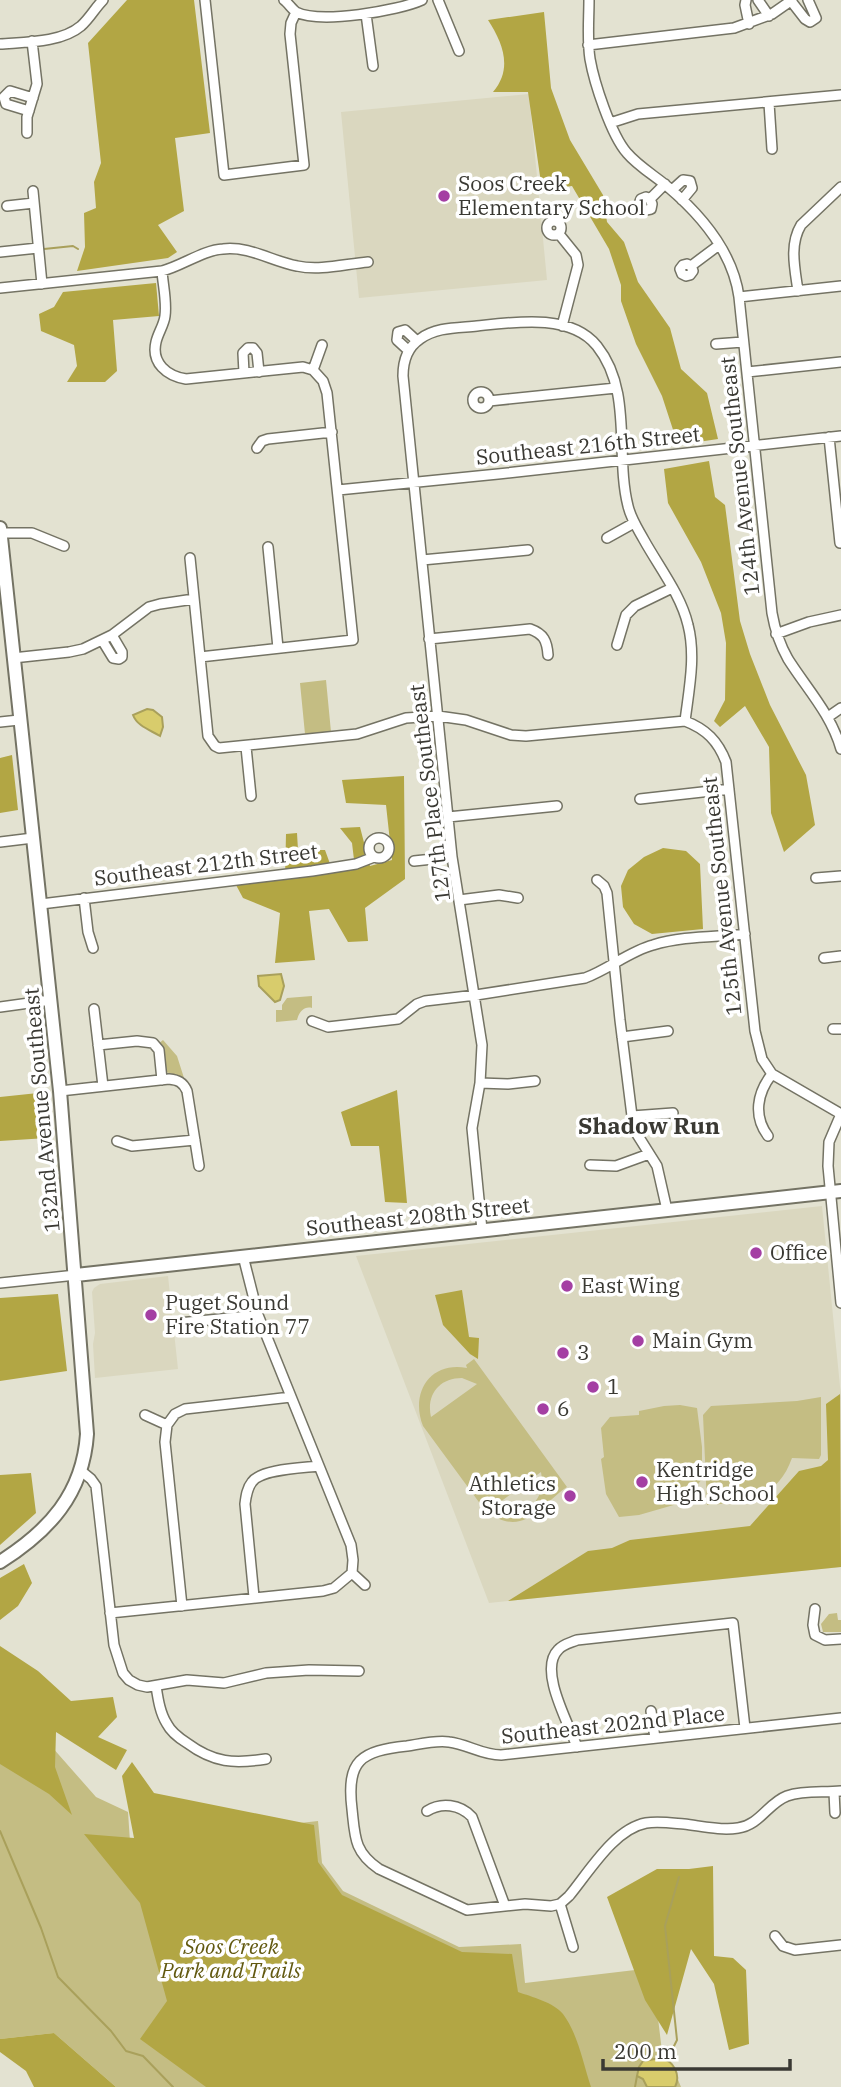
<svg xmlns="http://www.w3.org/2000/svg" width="841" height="2087" font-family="'IBM Plex Serif',serif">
	<rect width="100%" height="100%" fill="#e3e2d1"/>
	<path fill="#dad7bf" d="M 529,94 L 547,280 L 359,298 L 341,112 Z
		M 822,1206 L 841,1396 L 841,1567 L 489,1603 L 356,1256 Z
		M 168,1276 L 178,1369 L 95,1378 L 93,1344 L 95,1333 L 92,1292 L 94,1288 L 100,1284 Z"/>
	<path fill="#c4bd83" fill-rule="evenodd" d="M 326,680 L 331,732 L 305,734 L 300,683 Z
		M 312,996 L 312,1008 C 304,1006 299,1012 297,1020 L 276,1022 L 276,1010 L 282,1010 L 282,1005 L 287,998 Z
		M 163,1040 L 177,1056 L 184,1078 L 166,1072 L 158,1044 Z
		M 474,1359 L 567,1487 C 539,1506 522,1541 484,1509 L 423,1426 C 410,1393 430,1361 467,1368 L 466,1365 ZM 462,1378 L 477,1384 L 431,1417 C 426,1395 439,1378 462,1378 ZM 541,1472 C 547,1503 523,1519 496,1505 Z
		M 821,1397 L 821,1455 L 819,1459 L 792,1458 C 777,1500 746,1502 707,1505 L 703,1415 L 711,1406 L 797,1401 Z
		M 680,1405 L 697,1408 L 702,1447 L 702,1479 L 684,1502 L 639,1515 L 619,1517 L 606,1494 L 601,1459 L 604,1457 L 601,1428 L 610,1417 L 639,1415 L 639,1411 L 664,1406 Z
		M 837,1613 L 838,1620 L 841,1620 L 841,1632 L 823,1632 L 821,1624 L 829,1614 Z
		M 0,1688 L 96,1797 L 128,1812 L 130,1842 L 318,1821 L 322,1863 L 343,1891 L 459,1947 L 521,1944 L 525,1983 L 652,1968 L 663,2060 L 670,2060 L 681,2087 L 116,2087 L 54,2033 L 0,2039 Z"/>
	<path fill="#b2a644" d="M 127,0 L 194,0 L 210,133 L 175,138 L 184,211 L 158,225 L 177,252 L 168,258 L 77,271 L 85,247 L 84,213 L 96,208 L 94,182 L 101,163 L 88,43 Z
		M 544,12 L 551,88 L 570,140 L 603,195 L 607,222 L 624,242 L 638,282 L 670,328 L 681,369 L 707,393 L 718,439 L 678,445 L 662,396 L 636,344 L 621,301 L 621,285 L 609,249 L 572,186 L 542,190 L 528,92 L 493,92 C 513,69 503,43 488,20 Z
		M 156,283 L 159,316 L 113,320 L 117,371 L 105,382 L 67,382 L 77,366 L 74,345 L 41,331 L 39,314 L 54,307 L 63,292 Z
		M 709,461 L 715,497 L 725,505 L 740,621 L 750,654 L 770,705 L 806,775 L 815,825 L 784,852 L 771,813 L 769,747 L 745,706 L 720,727 L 714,721 L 725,700 L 726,643 L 721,613 L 701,562 L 668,503 L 664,469 Z
		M 12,755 L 18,810 L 0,813 L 0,758 Z
		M 404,776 L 405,879 L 365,908 L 368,941 L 348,942 L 329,909 L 309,911 L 315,960 L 275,963 L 280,913 L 243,898 L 236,885 L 285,878 L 286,834 L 297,833 L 298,850 L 325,850 L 333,872 L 355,868 L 352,843 L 340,828 L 360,827 L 370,866 L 392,860 L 386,805 L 346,803 L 342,780 Z
		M 663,848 L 686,851 L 700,864 L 703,929 L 652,934 L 634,924 L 623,907 L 621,886 L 628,870 L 644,857 Z
		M 397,1090 L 407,1203 L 385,1202 L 379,1146 L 351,1146 L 341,1112 Z
		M 38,1093 L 47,1138 L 0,1141 L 0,1097 Z
		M 462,1290 L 469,1337 L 479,1338 L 478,1359 L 470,1354 L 443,1325 L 435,1295 Z
		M 58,1294 L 67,1371 L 0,1381 L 0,1298 Z
		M 840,1394 L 841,1567 L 508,1601 L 588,1551 L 612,1548 L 630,1540 L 750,1526 L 799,1471 L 821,1466 L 828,1460 L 826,1404 Z
		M 31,1473 L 36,1513 L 0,1545 L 0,1475 Z
		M 24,1564 L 32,1583 L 18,1606 L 0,1620 L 0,1578 Z
		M 0,1646 L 38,1671 L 71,1701 L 113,1697 L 117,1717 L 98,1737 L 127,1750 L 116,1770 L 56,1732 L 55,1767 L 72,1815 L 49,1794 L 0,1764 Z
		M 132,1762 L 154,1793 L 314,1825 L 318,1862 L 342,1895 L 462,1952 L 512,1954 L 518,1992 C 532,1997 553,2002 563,2014 C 578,2034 583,2063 591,2087 L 206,2087 L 140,2039 L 167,2001 L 140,1903 L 84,1834 L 134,1838 L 122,1776 Z
		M 713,1866 L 714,1956 L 733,1958 L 746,1970 L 749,2044 L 729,2050 L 714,1984 L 691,1949 L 667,2035 L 645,2000 L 607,1897 L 657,1869 L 689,1869 Z
		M 54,2033 L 116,2087 L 34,2087 L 26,2071 L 0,2052 L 0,2039 Z"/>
	<path fill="#d8cc6c" stroke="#a9a05b" stroke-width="2" d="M 147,709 L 153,710 L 162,717 L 163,727 L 160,736 C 150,730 137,726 133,715 Z
		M 281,974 L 284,986 L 280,1000 L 275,1002 L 259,986 L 258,976 Z
		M 661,2058 C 674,2061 681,2075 675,2087 L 647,2087 L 643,2079 L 637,2076 L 639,2067 L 643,2061 Z"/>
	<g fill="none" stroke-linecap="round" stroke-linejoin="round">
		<path stroke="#a9a05b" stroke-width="2" d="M 44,249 L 73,246 L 78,249
			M 0,1831 L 41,1928 L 58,1977 L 111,2031 L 126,2051 L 143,2056 L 173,2087
			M 667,2060 L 677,2040 L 665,1926 L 679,1877
			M 635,2087 L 637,2076"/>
		<defs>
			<path id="minor" d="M 205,0 L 224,175 L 304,165 L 290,34 L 291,23 L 296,12
				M 284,0 C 288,3 292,9 296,12 C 320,24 398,11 422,0
				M 438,0 L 459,51
				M 589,0 C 589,19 587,40 590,59 C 594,82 611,135 627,153 C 638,166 655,176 668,187 C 701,215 733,253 739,297 L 772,613 C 775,630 780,645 788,659 C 807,689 831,714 841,749
				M 746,0 L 745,5 L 749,24
				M 758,0 L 769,16
				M 791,1 L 805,19 L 810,22 L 816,18 L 808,0
				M 366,14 L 373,66
				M 0,44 C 25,42 61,43 81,26 C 90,18 95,8 103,0
				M 588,45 L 734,28 L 772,14 L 792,0
				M 769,103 L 772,149
				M 29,111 L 6,104 L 4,97 L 10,91 L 33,98
				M 610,123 L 638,114 L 841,95
				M 27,133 L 27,117 L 37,84 L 32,41
				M 672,190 L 683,180 L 690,181 L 692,188 L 682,200
				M 33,191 L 42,284
				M 650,199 L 652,204 L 651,209 L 646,210 L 641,209 L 639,204 L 641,199 L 646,197 L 650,199 L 665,184
				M 7,206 L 34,203
				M547 228a7 7 0 1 1 14 0a7 7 0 1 1-14 0Z
				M 559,234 L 576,255 L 578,265 L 562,326
				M 0,252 L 38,248
				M 691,266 L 687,264 L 683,265 L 680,269 L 682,274 L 686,276 L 690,275 L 693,271 L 691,266 L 719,245
				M 162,271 C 163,286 167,301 165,316 C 164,325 158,333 156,342 C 151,363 167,376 186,379 L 303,367 L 313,370
				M 0,288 L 162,271 C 182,266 203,250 223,249 C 250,246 271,261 297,266 C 320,271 345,264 368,262
				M 798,291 C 795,269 789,245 801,225 L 841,187
				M 739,297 L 841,286
				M 716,344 L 743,342
				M 409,351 L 397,340 L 398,332 L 405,330 L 417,341
				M 313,370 L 322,345
				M 747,372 L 841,362
				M 244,373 L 243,353 L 248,348 L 253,348 L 257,353 L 259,372
				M473 400a8 8 0 1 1 16 0a8 8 0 1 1-16 0Z
				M 489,401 L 616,388
				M 829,437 L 840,543
				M 257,448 L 262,441 L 268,439 L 332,432
				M 338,490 L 498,474 L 841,436
				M 1,533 L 32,533 L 64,546
				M 607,538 L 634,523
				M 268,547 L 278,648
				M 190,558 L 208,736 L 215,746 L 219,748 L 357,734 L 406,718 L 438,716 L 466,720 L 511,735 L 526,736 L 685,721
				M 422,560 L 528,550
				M 776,634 L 809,622 L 841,615
				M 429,639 L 530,629 C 544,634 547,641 548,655
				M 102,640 L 113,658 L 119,659 L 122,657 L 122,652 L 112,635
				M 617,645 L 626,615 L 635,606 L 672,588
				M 200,657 L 353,640 L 327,393 L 323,381 L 313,370
				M 13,658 L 69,652 L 83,649 L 112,635 L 149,607 L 160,604 L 194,599
				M 828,717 L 841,708
				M 0,722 L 19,720
				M 246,747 L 251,796
				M 640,799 L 729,789
				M 448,817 L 557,806
				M369 848a10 10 0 1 1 20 0a10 10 0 1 1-20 0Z
				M 0,842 L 33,838
				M 414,861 L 452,857
				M 816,878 L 841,876
				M 597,880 L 604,886 L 607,893 L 620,1020 L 632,1116 L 635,1131 L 657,1166 L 667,1210
				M 84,898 L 88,932 L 93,948
				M 459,900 L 499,895 L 518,898
				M 41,904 L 312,871 L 356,864 L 374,857
				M 824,958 L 841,956
				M 0,1007 L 51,1000
				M 94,1009 L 103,1086
				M 312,1021 L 328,1027 L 398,1019 L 417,1004 L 425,1001 L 476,995 L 585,978 C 609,969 630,951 653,945 C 682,936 715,937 745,934
				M 833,1029 L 841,1029
				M 622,1037 L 668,1031
				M 98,1045 L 137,1041 L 153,1043 L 159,1050 L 162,1080
				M 772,1074 L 841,1114
				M 480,1083 L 508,1084 L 535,1081
				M 60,1091 L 169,1079 C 178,1080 183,1082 187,1091 L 199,1166
				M 841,1114 L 829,1142 L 828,1166 L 841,1303
				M 632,1116 L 673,1113
				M 117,1141 L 132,1146 L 195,1140
				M 590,1165 L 616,1166 L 649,1154
				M 482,1230 L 472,1128 L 480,1083 L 482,1045 L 452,857 L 403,376 C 403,361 408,347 420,339 C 436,327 457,328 477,326 C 514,322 571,313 597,346 C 633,391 615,455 628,506 C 631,519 638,529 644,540 C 659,567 681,595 688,625 C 696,656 689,689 685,721 C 706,729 718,741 726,762 L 755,1031 L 762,1059 L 772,1074 C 757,1093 753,1116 768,1136
				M 243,1256 L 258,1315 L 351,1545 L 353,1560 L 352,1573
				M 0,1283 L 76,1275
				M 179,1323 L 258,1315
				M 145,1415 L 167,1425 L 175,1414 L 185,1409 L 291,1397
				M 167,1425 L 165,1442 L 182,1606
				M 80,1470 L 91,1479 L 96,1486 L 114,1645 L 123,1673 L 129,1680 L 138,1685 L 147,1687 L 187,1680 L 224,1683 L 266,1673 L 309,1670 L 359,1671
				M 352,1573 L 365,1585
				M 254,1597 L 245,1504 C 246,1496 247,1488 252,1482 C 261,1469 303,1468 319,1466
				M 815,1609 L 813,1625 L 815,1635 L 825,1640 L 841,1639
				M 110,1613 L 323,1591 L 334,1588 L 352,1573
				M 156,1686 C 158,1699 160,1713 167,1724 C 171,1732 179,1738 187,1743 C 214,1763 234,1764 266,1759
				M 651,1711 L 655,1738
				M 841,1718 L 501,1755 C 482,1755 467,1744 449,1742 C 436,1740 420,1744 407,1746 C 361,1751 346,1760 352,1809 C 355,1837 354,1852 379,1869 L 467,1910 L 525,1904 L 551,1906 L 560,1904 L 569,1896 C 589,1872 614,1829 646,1823 C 658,1821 672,1823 684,1824 C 701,1826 721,1831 738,1828 C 760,1825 768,1803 787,1796 C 805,1790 823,1793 841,1791
				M 577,1747 C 569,1724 538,1670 558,1650 C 563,1644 570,1643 577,1640 L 733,1623 L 745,1728
				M 834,1792 L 835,1813
				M 427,1811 C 441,1802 460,1804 472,1817 L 505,1906
				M 560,1904 L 573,1947
				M 775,1936 L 783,1946 L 795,1950 L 841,1945"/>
			<path id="major" d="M 0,528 L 60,1091 L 87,1434 C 83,1494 49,1531 0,1562
				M 76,1275 L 841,1191"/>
		</defs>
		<use href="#minor" stroke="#747364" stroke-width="12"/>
		<use href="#major" stroke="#747364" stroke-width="16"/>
		<use href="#minor" stroke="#fff" stroke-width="9"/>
		<use href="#major" stroke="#fff" stroke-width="12"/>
	</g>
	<g fill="#a43fa3" stroke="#fff" stroke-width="2.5">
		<circle cx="444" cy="196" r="7"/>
		<circle cx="756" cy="1253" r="7"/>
		<circle cx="567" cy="1286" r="7"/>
		<circle cx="151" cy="1315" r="7"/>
		<circle cx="638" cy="1341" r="7"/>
		<circle cx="563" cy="1353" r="7"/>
		<circle cx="593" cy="1387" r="7"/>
		<circle cx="543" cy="1409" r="7"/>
		<circle cx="642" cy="1482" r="7"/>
		<circle cx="570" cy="1496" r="7"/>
	</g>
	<g text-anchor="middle" stroke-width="7" stroke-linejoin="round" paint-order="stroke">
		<g font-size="21" fill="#3a3933" stroke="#fff" text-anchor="start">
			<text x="458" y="191">Soos Creek<tspan x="458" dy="24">Elementary School</tspan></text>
			<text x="770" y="1260">Office</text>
			<text x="581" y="1293">East Wing</text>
			<text x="165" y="1310">Puget Sound<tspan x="165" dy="24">Fire Station 77</tspan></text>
			<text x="652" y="1348">Main Gym</text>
			<text x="577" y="1360">3</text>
			<text x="607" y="1394">1</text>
			<text x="557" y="1416">6</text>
			<text x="656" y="1477">Kentridge<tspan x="656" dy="24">High School</tspan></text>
			<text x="556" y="1491" text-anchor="end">Athletics<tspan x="556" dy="24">Storage</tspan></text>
		</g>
		<g font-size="21" fill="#3a3933" stroke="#fff">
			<text transform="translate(588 446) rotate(-6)" y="7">Southeast 216th Street</text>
			<text transform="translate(740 476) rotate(-96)" y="7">124th Avenue Southeast</text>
			<text transform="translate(430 793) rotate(-97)" y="7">127th Place Southeast</text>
			<text transform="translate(206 865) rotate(-7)" y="7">Southeast 212th Street</text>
			<text transform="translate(722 896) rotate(-96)" y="7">125th Avenue Southeast</text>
			<text transform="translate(42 1110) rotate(-95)" y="7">132nd Avenue Southeast</text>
			<text transform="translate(418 1217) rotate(-6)" y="7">Southeast 208th Street</text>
			<text transform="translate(613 1725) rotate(-6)" y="7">Southeast 202nd Place</text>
		</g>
		<g font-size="21" font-style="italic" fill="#625910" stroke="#fff">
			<text x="231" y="1954">Soos Creek<tspan x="231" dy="24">Park and Trails</tspan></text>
		</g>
		<g font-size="23" font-weight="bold" fill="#3a3933" stroke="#fff">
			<text x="649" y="1134">Shadow Run</text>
		</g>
	</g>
	<path d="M603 2059v10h187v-10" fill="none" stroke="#3a3933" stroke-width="3.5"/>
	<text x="614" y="2059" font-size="21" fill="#3a3933" stroke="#ffffff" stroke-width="5" paint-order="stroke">200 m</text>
</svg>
